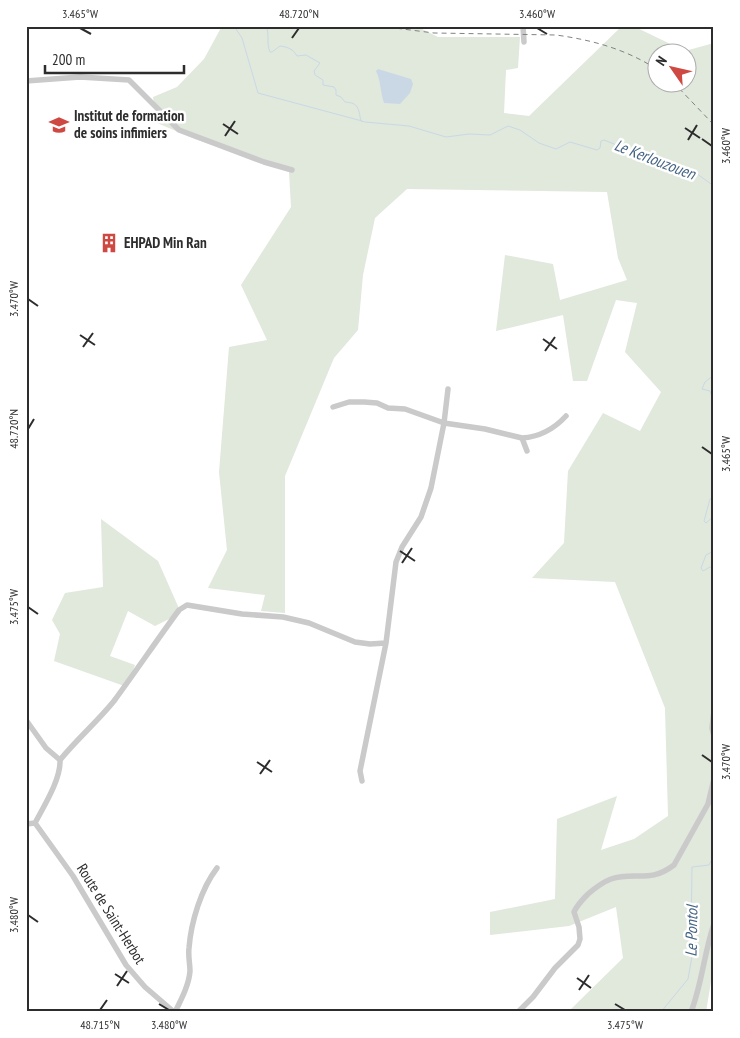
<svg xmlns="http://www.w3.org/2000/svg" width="740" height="1038" font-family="'PT Sans Narrow',sans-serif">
	<rect width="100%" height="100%" fill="#fff"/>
	<path fill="#e1e8dc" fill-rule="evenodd" d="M 222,26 L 416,26 L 438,37 L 520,37 L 518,68 L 506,70 L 504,113 L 529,116 L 622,26 L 633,26 L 685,51 L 714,43 L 714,963 L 706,1012 L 568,1012 L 623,958 L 616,907 L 569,926 L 490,935 L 490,912 L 555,899 L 557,819 L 617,796 L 601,850 L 634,839 L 668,816 L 665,708 L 615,582 L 532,578 L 564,543 L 568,471 L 603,413 L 640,431 L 661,392 L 625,352 L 637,303 L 616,300 L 587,381 L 573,381 L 563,315 L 496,331 L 505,255 L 553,264 L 560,300 L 627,280 L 618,258 L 607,192 L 407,189 L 375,218 L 363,275 L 358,330 L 334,358 L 285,476 L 285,613 L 261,611 L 265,595 L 208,588 L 227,550 L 219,472 L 229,347 L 267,340 L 241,285 L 291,207 L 289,172 L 195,139 L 157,123 L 153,97 L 177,87 L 204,59 ZM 658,52 L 688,52 L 688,82 L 658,82 Z
		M 101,519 L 158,561 L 181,613 L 155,626 L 128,611 L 110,656 L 135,665 L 127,687 L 54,661 L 60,634 L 52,620 L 65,593 L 103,587 Z"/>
	<path fill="#cad8e6" d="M 378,69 L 411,79 L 413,84 L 410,93 L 400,104 L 384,103 C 380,91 381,81 376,71 Z"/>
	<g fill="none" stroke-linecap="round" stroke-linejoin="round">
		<path stroke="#cad8e6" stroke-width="1" d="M 234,26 L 242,38 L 258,93 L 362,121
			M 266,26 C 270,34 266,43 270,52 L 272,52 L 280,46 C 288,47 293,49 297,56 L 306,55 L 320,63 L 314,71 L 315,75 L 323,80 L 323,85 L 334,87 L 336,90 L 336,95 L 341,97 L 345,102 C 359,103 358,108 361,121 L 365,122 L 409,126 L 446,137 L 469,134 L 490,135 L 508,126 L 520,130 L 539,143 L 556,149 L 570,142 L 597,150 L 600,148 L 601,141 L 604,140 L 629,150 L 645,154 L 651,159 L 659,161 L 664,160 L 684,170 L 693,171 L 714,186
			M 714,375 L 705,382 L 702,389 L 710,391 L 714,401
			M 714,497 L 710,499 L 704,521 L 706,523 L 714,516
			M 714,526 L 714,531
			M 714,551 L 706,555 L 701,568 L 703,571 L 710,567 L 714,568
			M 714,656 L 714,666
			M 661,1012 L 688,979 L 694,945 L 691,934 L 692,867 L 709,865 L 712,859 L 714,858"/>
		<path stroke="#cacaca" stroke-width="5.5" d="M 523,26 L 524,42
			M 26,81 L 80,77 L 129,80 L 179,130 L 264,162 L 292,170
			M 333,407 L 349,402 L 364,402 L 377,403 L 388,408 L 405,409 L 444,423 L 485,429 L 522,438 L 527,451
			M 522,438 C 539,437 554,429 566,416
			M 714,711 L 712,728 L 714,736
			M 26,720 L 46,748 L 60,760
			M 60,760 C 77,739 97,722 114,701 C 136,671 157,640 179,610 L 187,605 L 242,614 L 283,617 L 309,623 L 355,642 L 370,644 L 386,643 L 396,562 L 402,547 L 421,517 L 431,488 L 444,423 L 448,389
			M 362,781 L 360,771 L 386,643
			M 35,823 L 73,876 L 126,965 L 145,987 L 174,1012
			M 26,824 L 35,823 C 44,806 61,779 60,760
			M 175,1012 C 181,1000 189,985 190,971 C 190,964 188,956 189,948 C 191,922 201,889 217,868
			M 518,1012 L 533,997 L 555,968 L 578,945 L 580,939 L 579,927 L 574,912 C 577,905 583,899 588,894 C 595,888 603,882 611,879 C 636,871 649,884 674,865 L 708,804 L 714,779
			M 691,1012 C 702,984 704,953 714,924"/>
		<path stroke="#828282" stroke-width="1" stroke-dasharray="5 4" stroke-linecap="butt" d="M 379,26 L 434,33 L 556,35 C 592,40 626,49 658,70
			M 673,82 L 714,125"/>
	</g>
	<path fill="none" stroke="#2d2d2d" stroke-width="2" d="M 80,28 L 91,34M 537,28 L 547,34M 292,38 L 299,28M 223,124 L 238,134M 685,128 L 700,138M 225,136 L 235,121M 702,139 L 712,146M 688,140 L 697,125M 28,299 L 38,306M 80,335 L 95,345M 543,339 L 557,349M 83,347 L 93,333M 545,351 L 555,337M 28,429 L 34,419M 702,447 L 712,454M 400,551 L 415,561M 402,563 L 412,548M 28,607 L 38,614M 702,755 L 712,762M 257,762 L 272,772M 260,774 L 270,760M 28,915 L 38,922M 115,974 L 129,983M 577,978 L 591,988M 117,986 L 127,971M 579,990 L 589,975M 159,1004 L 169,1010M 615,1004 L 625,1010M 100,1010 L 107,1000"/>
	<defs>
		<symbol id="university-bare" viewBox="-9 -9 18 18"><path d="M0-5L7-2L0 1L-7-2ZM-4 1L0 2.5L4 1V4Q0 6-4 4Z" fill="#cf4943" stroke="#fff" stroke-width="2.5" paint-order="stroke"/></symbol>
		<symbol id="building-bare" viewBox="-9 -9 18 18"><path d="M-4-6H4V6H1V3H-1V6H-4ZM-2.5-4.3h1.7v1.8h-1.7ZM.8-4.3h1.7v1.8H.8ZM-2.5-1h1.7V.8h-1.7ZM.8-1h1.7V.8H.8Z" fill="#cf4943" stroke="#fff" stroke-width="2.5" paint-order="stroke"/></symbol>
	</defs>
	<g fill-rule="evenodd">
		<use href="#university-bare" x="45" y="111" width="28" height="28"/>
		<use href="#building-bare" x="95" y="229" width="28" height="28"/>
	</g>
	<g text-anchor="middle" stroke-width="5" stroke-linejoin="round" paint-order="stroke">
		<g font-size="15" font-weight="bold" fill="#2d2d2d" stroke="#fff" text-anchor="start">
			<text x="74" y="121">Institut de formation<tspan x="74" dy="17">de soins infimiers</tspan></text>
			<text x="124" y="248">EHPAD Min Ran</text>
		</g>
		<g font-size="15" fill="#2d2d2d" stroke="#fff">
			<text transform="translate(111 914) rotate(58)" y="5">Route de Saint-Herbot</text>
		</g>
		<g font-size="16" font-style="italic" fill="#456484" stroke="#fff">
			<text transform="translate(655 159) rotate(21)" y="6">Le Kerlouzouen</text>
			<text transform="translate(691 931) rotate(-89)" y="6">Le Pontol</text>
		</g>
	</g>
	<rect width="740" height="1038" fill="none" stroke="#ffffff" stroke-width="55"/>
	<g transform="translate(672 68) rotate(304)"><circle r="24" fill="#ffffff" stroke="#ababab"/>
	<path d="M0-4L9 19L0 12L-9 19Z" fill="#cf4943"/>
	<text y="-8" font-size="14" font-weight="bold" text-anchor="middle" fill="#2d2d2d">N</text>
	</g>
	<path d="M45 65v8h139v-8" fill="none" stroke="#2d2d2d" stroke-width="2.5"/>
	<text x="52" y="65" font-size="15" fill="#2d2d2d" stroke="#ffffff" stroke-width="4" paint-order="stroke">200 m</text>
	<rect x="28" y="28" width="684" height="982" fill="none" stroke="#2d2d2d" stroke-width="2"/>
	<g font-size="12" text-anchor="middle" fill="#2d2d2d">
		<text x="80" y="18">3.465°W</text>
		<text x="299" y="18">48.720°N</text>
		<text x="537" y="18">3.460°W</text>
		<text transform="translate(726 146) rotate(-90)" y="4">3.460°W</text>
		<text transform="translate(14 299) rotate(-90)" y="4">3.470°W</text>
		<text transform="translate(14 429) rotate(-90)" y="4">48.720°N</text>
		<text transform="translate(726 454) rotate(-90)" y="4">3.465°W</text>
		<text transform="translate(14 607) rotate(-90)" y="4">3.475°W</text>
		<text transform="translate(726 762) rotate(-90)" y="4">3.470°W</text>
		<text transform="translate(14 915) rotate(-90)" y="4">3.480°W</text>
		<text x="100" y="1029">48.715°N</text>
		<text x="169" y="1029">3.480°W</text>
		<text x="625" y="1029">3.475°W</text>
	</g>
</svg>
